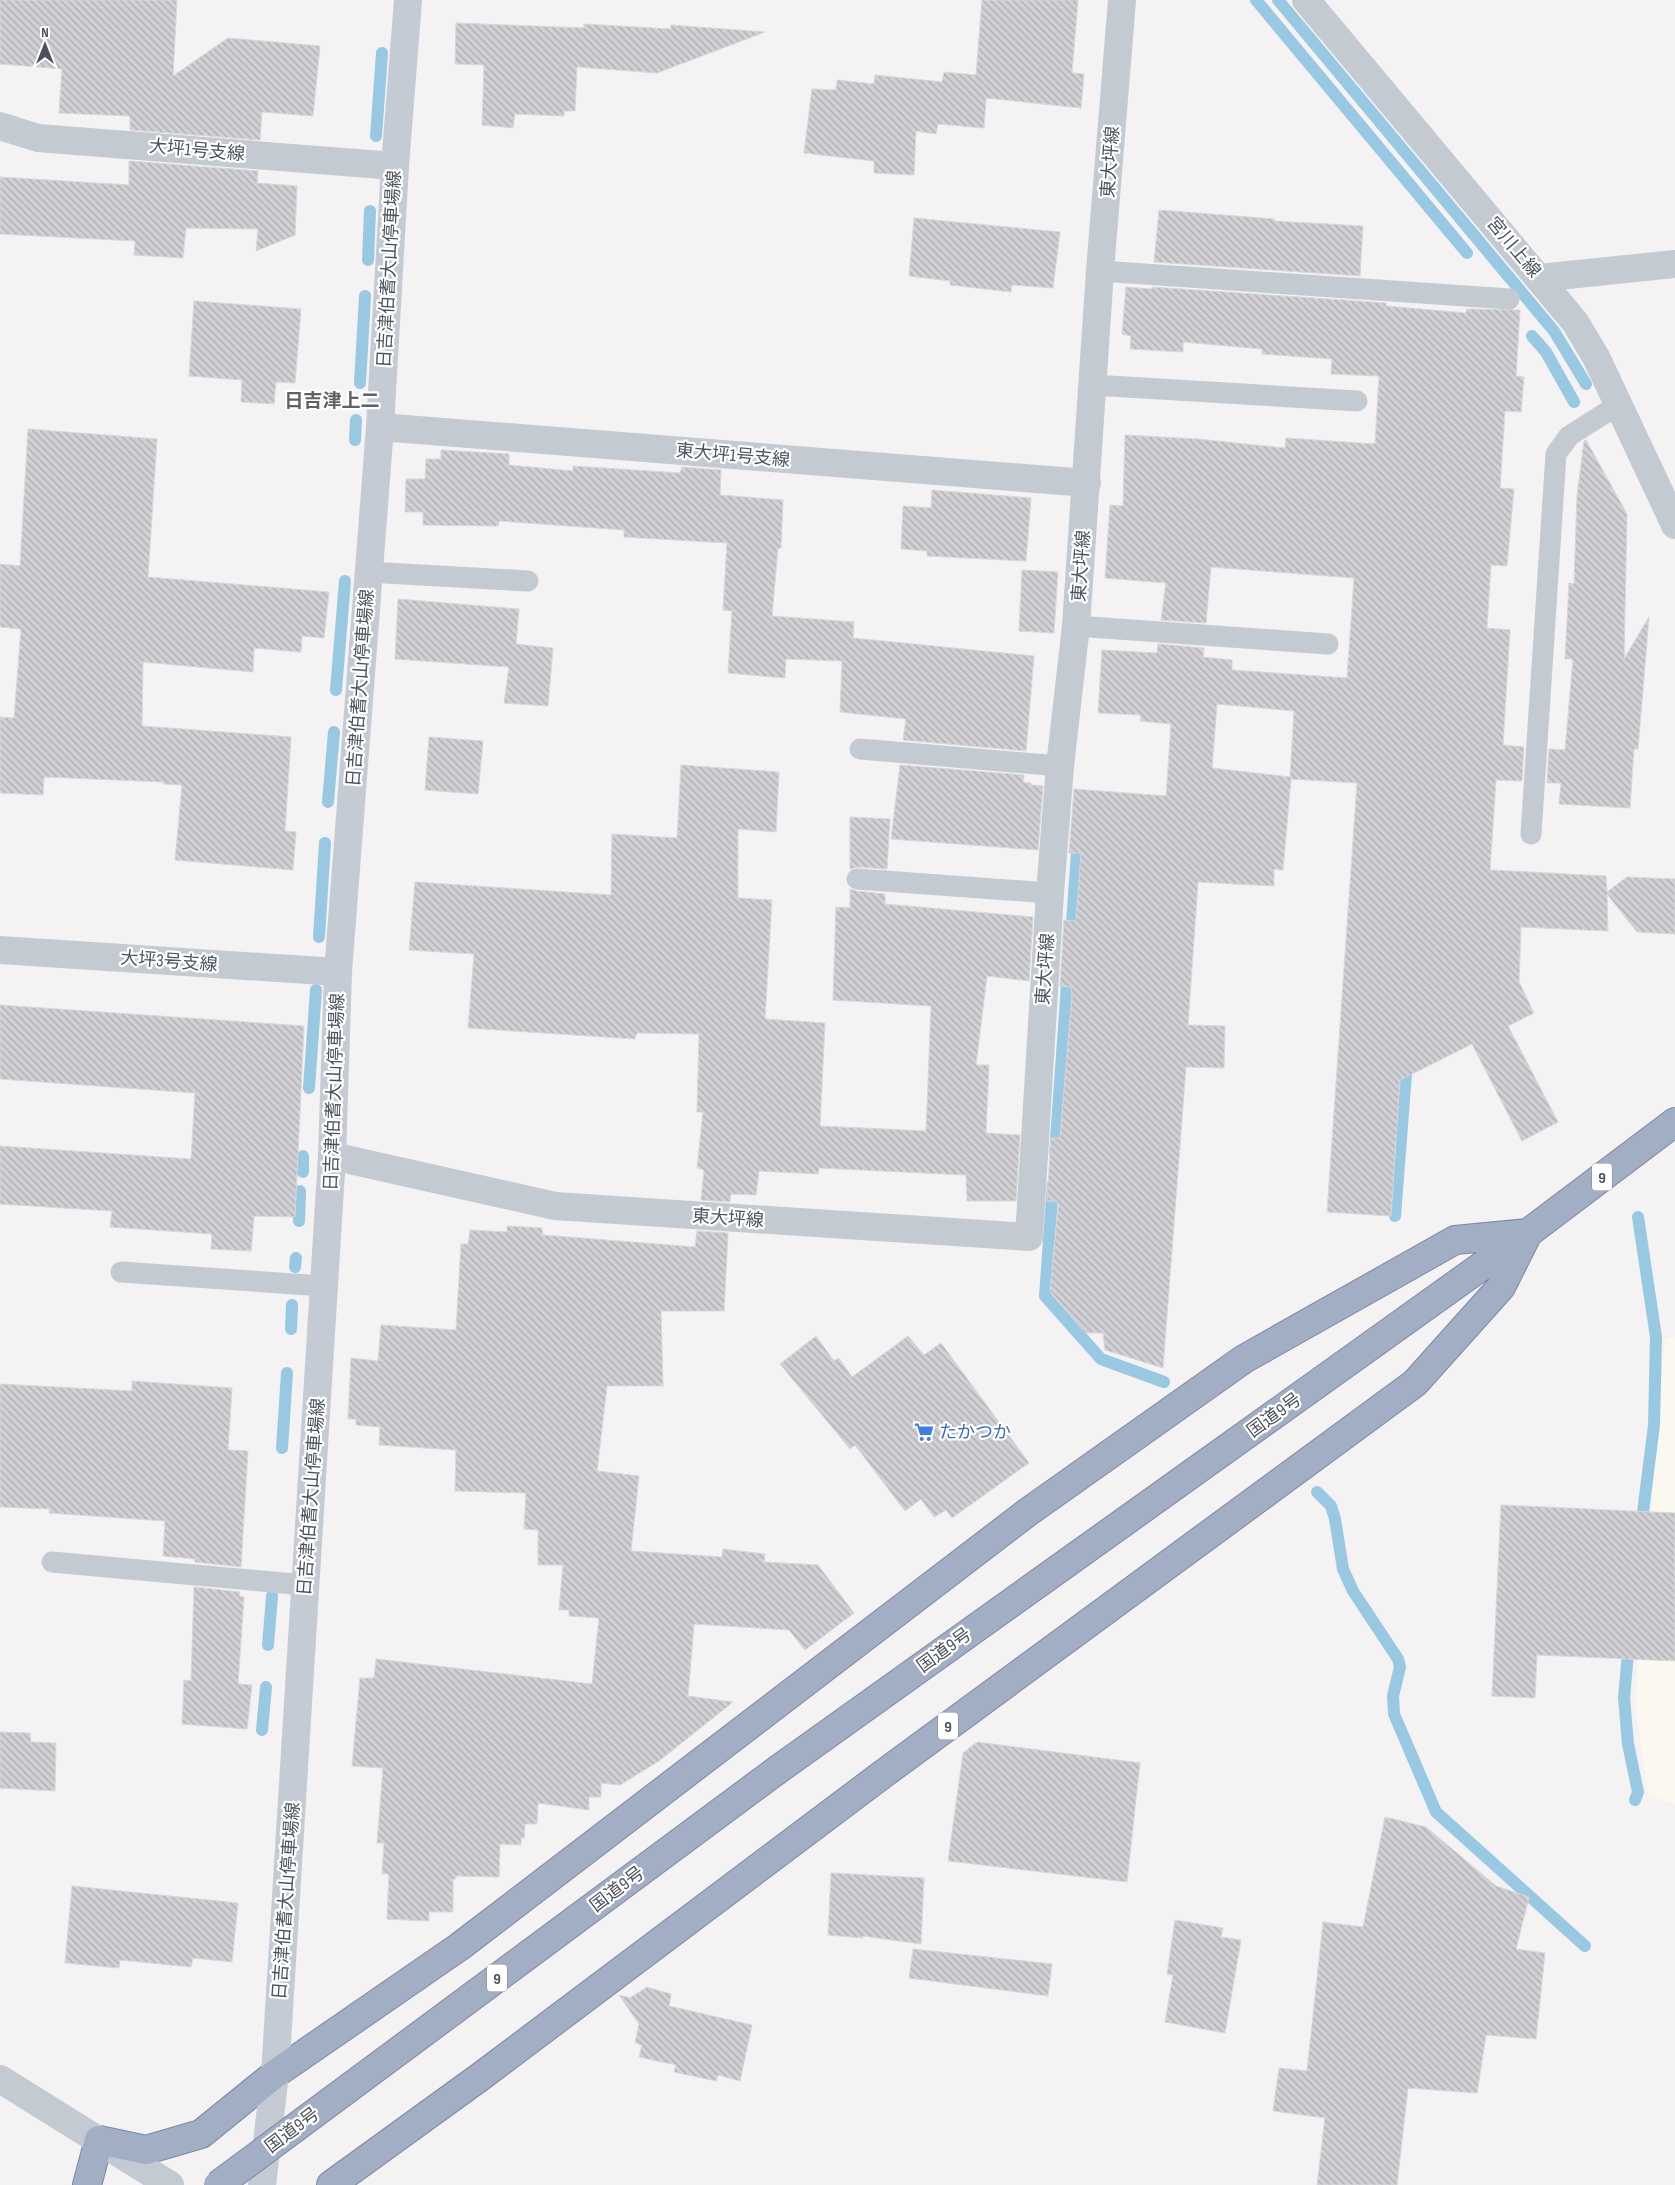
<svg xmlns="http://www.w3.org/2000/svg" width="1675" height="2185" font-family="'Sofia Sans Condensed','Noto Sans JP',sans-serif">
	<defs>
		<pattern id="building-back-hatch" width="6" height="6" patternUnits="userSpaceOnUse" patternTransform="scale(1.25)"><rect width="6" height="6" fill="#d0d0d5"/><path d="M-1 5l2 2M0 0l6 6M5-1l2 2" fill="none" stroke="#ababb0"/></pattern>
	</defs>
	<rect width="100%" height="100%" fill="#f4f2f2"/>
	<path fill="#fbf9ef" d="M 1675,1337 L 1675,1804 L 1648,1795 L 1635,1705 L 1665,1338 Z"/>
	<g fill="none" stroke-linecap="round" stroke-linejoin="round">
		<path stroke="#99c9e2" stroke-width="12" d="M 1256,0 L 1467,253
			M 1278,0 L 1554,331 L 1586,384
			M 376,136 L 382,53
			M 368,260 L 370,211
			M 1532,336 L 1546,352 L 1574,402
			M 360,383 L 365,296
			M 355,440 L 356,420
			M 336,690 L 345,581
			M 328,802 L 334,732
			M 319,937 L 325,843
			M 1071,938 L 1078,838
			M 309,1088 L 316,990
			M 1055,1154 L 1068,970
			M 303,1172 L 303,1156
			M 1053,1184 L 1045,1296 L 1101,1359 L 1164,1382
			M 1395,1216 L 1407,1061
			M 1638,1217 L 1656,1337 L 1654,1425 L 1641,1528
			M 299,1221 L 300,1191
			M 295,1267 L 296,1258
			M 291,1329 L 292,1305
			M 282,1448 L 287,1373
			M 1317,1492 L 1331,1506 L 1335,1519 L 1343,1569 L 1353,1591 L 1398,1659 L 1400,1667 L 1393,1696 L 1394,1714 L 1436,1812 L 1585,1946
			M 1629,1642 L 1624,1698 L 1628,1744 L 1638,1792 L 1635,1800
			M 268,1645 L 272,1596
			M 262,1730 L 266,1687"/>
	</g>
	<path fill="url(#building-back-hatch)" stroke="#d7d7dc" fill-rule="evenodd" d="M 0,0 L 177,0 L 173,76 L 228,38 L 320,46 L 313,116 L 262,112 L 260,140 L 130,130 L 130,116 L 59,113 L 62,69 L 0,64 Z
		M 982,0 L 1078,0 L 1072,73 L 1084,74 L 1081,108 L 986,98 L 984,128 L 938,124 L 936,134 L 916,131 L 914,175 L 874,173 L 874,161 L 804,153 L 812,89 L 836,90 L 837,80 L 874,84 L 875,75 L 942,82 L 944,72 L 976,75 Z
		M 456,23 L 584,28 L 584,24 L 671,29 L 671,25 L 765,32 L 657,73 L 577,67 L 575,111 L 564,111 L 564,116 L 515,114 L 513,128 L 482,125 L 484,65 L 455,64 Z
		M 129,161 L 258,171 L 257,183 L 297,186 L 295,235 L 256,251 L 258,229 L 186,228 L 183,258 L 134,255 L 135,241 L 0,234 L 0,177 L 129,185 Z
		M 1159,210 L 1274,219 L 1274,221 L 1363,226 L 1360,276 L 1154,262 Z
		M 914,218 L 1060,232 L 1053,288 L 1012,285 L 1011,292 L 950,285 L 950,281 L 909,276 Z
		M 1126,287 L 1152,289 L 1152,287 L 1358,301 L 1386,303 L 1386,306 L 1466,313 L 1467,309 L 1520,310 L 1516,376 L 1524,377 L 1521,412 L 1505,411 L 1500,488 L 1514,489 L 1507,566 L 1491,565 L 1487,628 L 1510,630 L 1503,745 L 1524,747 L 1522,781 L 1496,780 L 1490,870 L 1606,876 L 1607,892 L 1627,877 L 1675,879 L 1675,934 L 1637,932 L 1607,894 L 1608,931 L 1521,927 L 1519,982 L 1534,1013 L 1508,1026 L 1558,1122 L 1522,1141 L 1472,1044 L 1400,1080 L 1391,1216 L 1327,1212 L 1357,783 L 1291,779 L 1283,870 L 1274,869 L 1274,886 L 1198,882 L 1188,1025 L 1225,1026 L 1224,1068 L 1186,1067 L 1163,1368 L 1105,1350 L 1103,1333 L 1085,1333 L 1050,1291 L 1058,1207 L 1057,1201 L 1047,1201 L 1051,1138 L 1060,1138 L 1072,996 L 1071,987 L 1060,986 L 1064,920 L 1076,921 L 1081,853 L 1069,853 L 1074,789 L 1166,796 L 1171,724 L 1140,721 L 1141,715 L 1098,713 L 1102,650 L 1157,653 L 1158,644 L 1204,648 L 1203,657 L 1232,660 L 1232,670 L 1347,678 L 1354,578 L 1211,567 L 1206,623 L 1161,620 L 1166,583 L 1105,578 L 1110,505 L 1123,506 L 1125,435 L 1198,439 L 1285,448 L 1286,438 L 1375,444 L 1379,376 L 1331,374 L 1332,359 L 1262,354 L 1262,349 L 1183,342 L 1183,352 L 1130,349 L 1131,336 L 1122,334 ZM 1217,704 L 1294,711 L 1290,777 L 1212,768 Z
		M 194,301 L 301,309 L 295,383 L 276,382 L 274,404 L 241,402 L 242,380 L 189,376 Z
		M 28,429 L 157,439 L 148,577 L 329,592 L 324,638 L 302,636 L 301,652 L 254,648 L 253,672 L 143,662 L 142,726 L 291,737 L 285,831 L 296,832 L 293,870 L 175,860 L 182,785 L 163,784 L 164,782 L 44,777 L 43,795 L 0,793 L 0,717 L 14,718 L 21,629 L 0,627 L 0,564 L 20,566 Z
		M 1586,440 L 1627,514 L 1624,659 L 1649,617 L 1638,749 L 1634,749 L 1630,808 L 1559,804 L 1561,783 L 1547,783 L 1549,749 L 1565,750 L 1573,659 L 1565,659 L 1569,583 L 1574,584 L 1577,496 L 1584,441 Z
		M 441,450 L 509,454 L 509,465 L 573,471 L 573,466 L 680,473 L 682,467 L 721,470 L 720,495 L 783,500 L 781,548 L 778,548 L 772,616 L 854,622 L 853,638 L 1034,656 L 1026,751 L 903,740 L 906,719 L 840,712 L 842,661 L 786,659 L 785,678 L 728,673 L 732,611 L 723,610 L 727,543 L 624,537 L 624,530 L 499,521 L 498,526 L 423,525 L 423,512 L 405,512 L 406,479 L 425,479 L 426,459 L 441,459 Z
		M 932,490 L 1031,498 L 1026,561 L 927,556 L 927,551 L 901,549 L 903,506 L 931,508 Z
		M 1022,570 L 1058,572 L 1054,633 L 1019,631 Z
		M 398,599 L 519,609 L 516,644 L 553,648 L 548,706 L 504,703 L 509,667 L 395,659 Z
		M 429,737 L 483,741 L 478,794 L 425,790 Z
		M 681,765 L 779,772 L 776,832 L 738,829 L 738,898 L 772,900 L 765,1019 L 825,1023 L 820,1126 L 926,1131 L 931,1006 L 833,1000 L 836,907 L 850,908 L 850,889 L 856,891 L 885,894 L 885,904 L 1033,917 L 1029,981 L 987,976 L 976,1065 L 989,1065 L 986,1133 L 1020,1135 L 1016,1201 L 967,1201 L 966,1175 L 819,1168 L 818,1174 L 759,1171 L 756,1195 L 731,1194 L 730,1202 L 701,1200 L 704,1170 L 697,1168 L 703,1112 L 697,1112 L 699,1034 L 637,1033 L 635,1039 L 468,1028 L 474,954 L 409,950 L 415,882 L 611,895 L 612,834 L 677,838 Z
		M 900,765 L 1024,775 L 1023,782 L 1031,783 L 1031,785 L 1043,786 L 1038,850 L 891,839 Z
		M 850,817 L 890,819 L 887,869 L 858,867 L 850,869 Z
		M 0,1005 L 304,1026 L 295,1217 L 254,1216 L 251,1251 L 211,1249 L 212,1234 L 110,1227 L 112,1211 L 0,1204 L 0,1146 L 191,1159 L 195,1093 L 0,1079 Z
		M 507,1226 L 542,1228 L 543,1235 L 695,1247 L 697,1231 L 728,1233 L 724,1311 L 661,1311 L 663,1386 L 607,1386 L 597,1471 L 639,1476 L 631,1551 L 722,1557 L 723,1549 L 765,1554 L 764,1562 L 818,1565 L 854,1613 L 805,1650 L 789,1630 L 694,1624 L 688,1696 L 733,1702 L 659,1761 L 620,1785 L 601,1783 L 601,1797 L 589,1797 L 589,1810 L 538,1803 L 537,1824 L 525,1824 L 524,1838 L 521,1838 L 521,1845 L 500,1844 L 499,1877 L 456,1876 L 456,1879 L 453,1879 L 453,1912 L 429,1912 L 429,1921 L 387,1919 L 389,1874 L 382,1874 L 384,1843 L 377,1843 L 383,1768 L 352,1766 L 360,1678 L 374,1678 L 376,1659 L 592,1684 L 599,1618 L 569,1616 L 569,1610 L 559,1610 L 563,1565 L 538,1565 L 538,1530 L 524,1529 L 526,1493 L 455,1491 L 456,1450 L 379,1445 L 380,1427 L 356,1425 L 356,1419 L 348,1419 L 351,1358 L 378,1361 L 381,1325 L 456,1330 L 461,1244 L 468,1244 L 470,1230 L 507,1232 Z
		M 816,1336 L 834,1361 L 839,1358 L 852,1377 L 908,1336 L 924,1355 L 941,1343 L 1029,1463 L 952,1518 L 946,1510 L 934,1517 L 921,1499 L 905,1511 L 855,1445 L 850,1449 L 780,1364 Z
		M 132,1381 L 232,1388 L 228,1450 L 248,1451 L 241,1567 L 195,1562 L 195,1559 L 163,1556 L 165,1521 L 49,1513 L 50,1509 L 0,1507 L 0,1384 L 132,1391 Z
		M 1501,1505 L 1675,1513 L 1675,1661 L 1537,1655 L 1535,1698 L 1492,1696 Z
		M 194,1587 L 240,1592 L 239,1596 L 244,1597 L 238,1684 L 252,1685 L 247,1729 L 182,1724 L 184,1680 L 191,1681 Z
		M 0,1732 L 30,1733 L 31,1742 L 56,1743 L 55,1791 L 0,1788 Z
		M 977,1742 L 1140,1763 L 1127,1882 L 948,1861 L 963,1753 Z
		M 1385,1817 L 1426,1827 L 1496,1886 L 1529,1897 L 1516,1949 L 1545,1953 L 1536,2039 L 1486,2035 L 1477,2093 L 1408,2088 L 1397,2185 L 1317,2185 L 1325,2118 L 1273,2111 L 1279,2068 L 1307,2071 L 1323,1922 L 1363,1927 Z
		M 831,1873 L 924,1878 L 921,1944 L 863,1936 L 863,1938 L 828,1935 Z
		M 72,1886 L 238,1903 L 232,1962 L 193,1958 L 191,1967 L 120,1960 L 119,1968 L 65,1963 Z
		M 1175,1920 L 1223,1928 L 1221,1937 L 1241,1940 L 1225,2033 L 1165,2022 L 1173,1975 L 1167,1974 Z
		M 913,1949 L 1052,1964 L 1048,1996 L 909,1978 Z
		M 647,1987 L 671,1994 L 669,2006 L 752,2025 L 740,2081 L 718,2075 L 716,2081 L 674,2072 L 676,2065 L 639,2057 L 642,2045 L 635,2043 L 639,2024 L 619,1995 L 630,1998 Z"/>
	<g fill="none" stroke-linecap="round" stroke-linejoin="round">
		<defs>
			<path id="trunk" d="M 776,1771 L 1528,1233 L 1675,1122
				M 87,2185 L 99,2140 L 146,2150 L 201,2134 L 275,2074 L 459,1947 L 1028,1512 L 1244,1359 L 1455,1240 L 1528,1233
				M 331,2185 L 480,2077 L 883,1774 L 1415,1383 L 1501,1287 L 1528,1233"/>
		</defs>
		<use href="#trunk" stroke="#7b89a5" stroke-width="30"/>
		<path stroke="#c4cad1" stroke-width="21" d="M 1100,271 L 1509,299
			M 1093,385 L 1357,401
			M 368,572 L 528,581
			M 1076,626 L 1328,644
			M 860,749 L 1060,766
			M 1531,834 L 1556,454 L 1569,436 L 1618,405
			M 857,879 L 1050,893
			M 121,1272 L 324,1286
			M 52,1562 L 305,1585"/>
		<path stroke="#c4cad1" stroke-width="28" d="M 1306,0 L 1575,322 L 1596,357 L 1675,525
			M 0,126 L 38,138 L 395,166
			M 1539,278 L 1675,264
			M 380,427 L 1087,483
			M 0,950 L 338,972
			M 332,1156 L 555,1206 L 1029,1237 L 1050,893 L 1060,766 L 1076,626 L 1100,271 L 1122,0"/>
		<path stroke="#c4cad1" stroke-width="28" d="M 0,2079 L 170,2185"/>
		<path stroke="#c5cbd5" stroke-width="28" d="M 262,2185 L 275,2074 L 332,1156 L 338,972 L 380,427 L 395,166 L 408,0"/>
		<use href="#trunk" stroke="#a2aec3" stroke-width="28"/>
		<defs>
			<path id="trunk-bridge" d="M 218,2185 L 776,1771"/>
		</defs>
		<use href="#trunk-bridge" stroke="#7b89a5" stroke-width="30" stroke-linecap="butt"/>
		<use href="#trunk-bridge" stroke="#a2aec3" stroke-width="28"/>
	</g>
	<defs>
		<symbol id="supermarket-bare" viewBox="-9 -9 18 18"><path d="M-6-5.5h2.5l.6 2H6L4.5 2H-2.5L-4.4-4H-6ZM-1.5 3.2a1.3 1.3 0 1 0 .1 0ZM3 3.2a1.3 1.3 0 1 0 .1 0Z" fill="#3f7fe0" stroke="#fff" stroke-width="2.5" paint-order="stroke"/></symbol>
	</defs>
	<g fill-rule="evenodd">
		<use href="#supermarket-bare" x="910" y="1418" width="28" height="28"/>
	</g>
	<g text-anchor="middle" stroke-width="4.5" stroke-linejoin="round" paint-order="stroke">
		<g fill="#fff" stroke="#82868e" stroke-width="1">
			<rect x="1592" y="1163.5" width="20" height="27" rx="4"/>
			<rect x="938" y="1712.5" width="20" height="27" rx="4"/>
			<rect x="487" y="1964.5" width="20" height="27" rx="4"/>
		</g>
		<g font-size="16" font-weight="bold" fill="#4c525d">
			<text x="1602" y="1183">9</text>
			<text x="948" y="1732">9</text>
			<text x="497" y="1984">9</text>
		</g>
		<g font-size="18" fill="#4c525d" stroke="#fff">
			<text transform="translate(197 150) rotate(5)" y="6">大坪1号支線</text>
			<text transform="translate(1110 162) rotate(-86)" y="6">東大坪線</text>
			<text transform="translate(1514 247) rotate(50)" y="6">宮川上線</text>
			<text transform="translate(389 269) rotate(-87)" y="6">日吉津伯耆大山停車場線</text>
			<text transform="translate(733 455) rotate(5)" y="6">東大坪1号支線</text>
			<text transform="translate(1081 566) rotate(-86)" y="6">東大坪線</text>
			<text transform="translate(360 688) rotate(-86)" y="6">日吉津伯耆大山停車場線</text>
			<text transform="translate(169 961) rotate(4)" y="6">大坪3号支線</text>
			<text transform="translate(1045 969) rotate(-86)" y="6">東大坪線</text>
			<text transform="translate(334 1092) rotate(-88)" y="6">日吉津伯耆大山停車場線</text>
			<text transform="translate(728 1218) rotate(4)" y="6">東大坪線</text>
			<text transform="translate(1274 1415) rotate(-36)" y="6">国道9号</text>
			<text transform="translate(311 1497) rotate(-86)" y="6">日吉津伯耆大山停車場線</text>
			<text transform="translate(944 1650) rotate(-36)" y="6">国道9号</text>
			<text transform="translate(617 1889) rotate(-37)" y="6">国道9号</text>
			<text transform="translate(286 1901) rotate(-86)" y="6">日吉津伯耆大山停車場線</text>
			<text transform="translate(292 2130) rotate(-37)" y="6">国道9号</text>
		</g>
		<g font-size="18" fill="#366cbe" stroke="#fff" text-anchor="start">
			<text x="939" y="1438">たかつか</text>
		</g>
		<g font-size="19" font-weight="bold" fill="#5f6166" stroke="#fff">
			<text x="332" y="407">日吉津上二</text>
		</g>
	</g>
	<g transform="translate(45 45)" stroke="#ffffff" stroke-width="4" paint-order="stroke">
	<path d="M0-4L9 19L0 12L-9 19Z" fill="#4c525d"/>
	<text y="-8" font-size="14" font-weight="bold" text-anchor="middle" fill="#4c525d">N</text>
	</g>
</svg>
